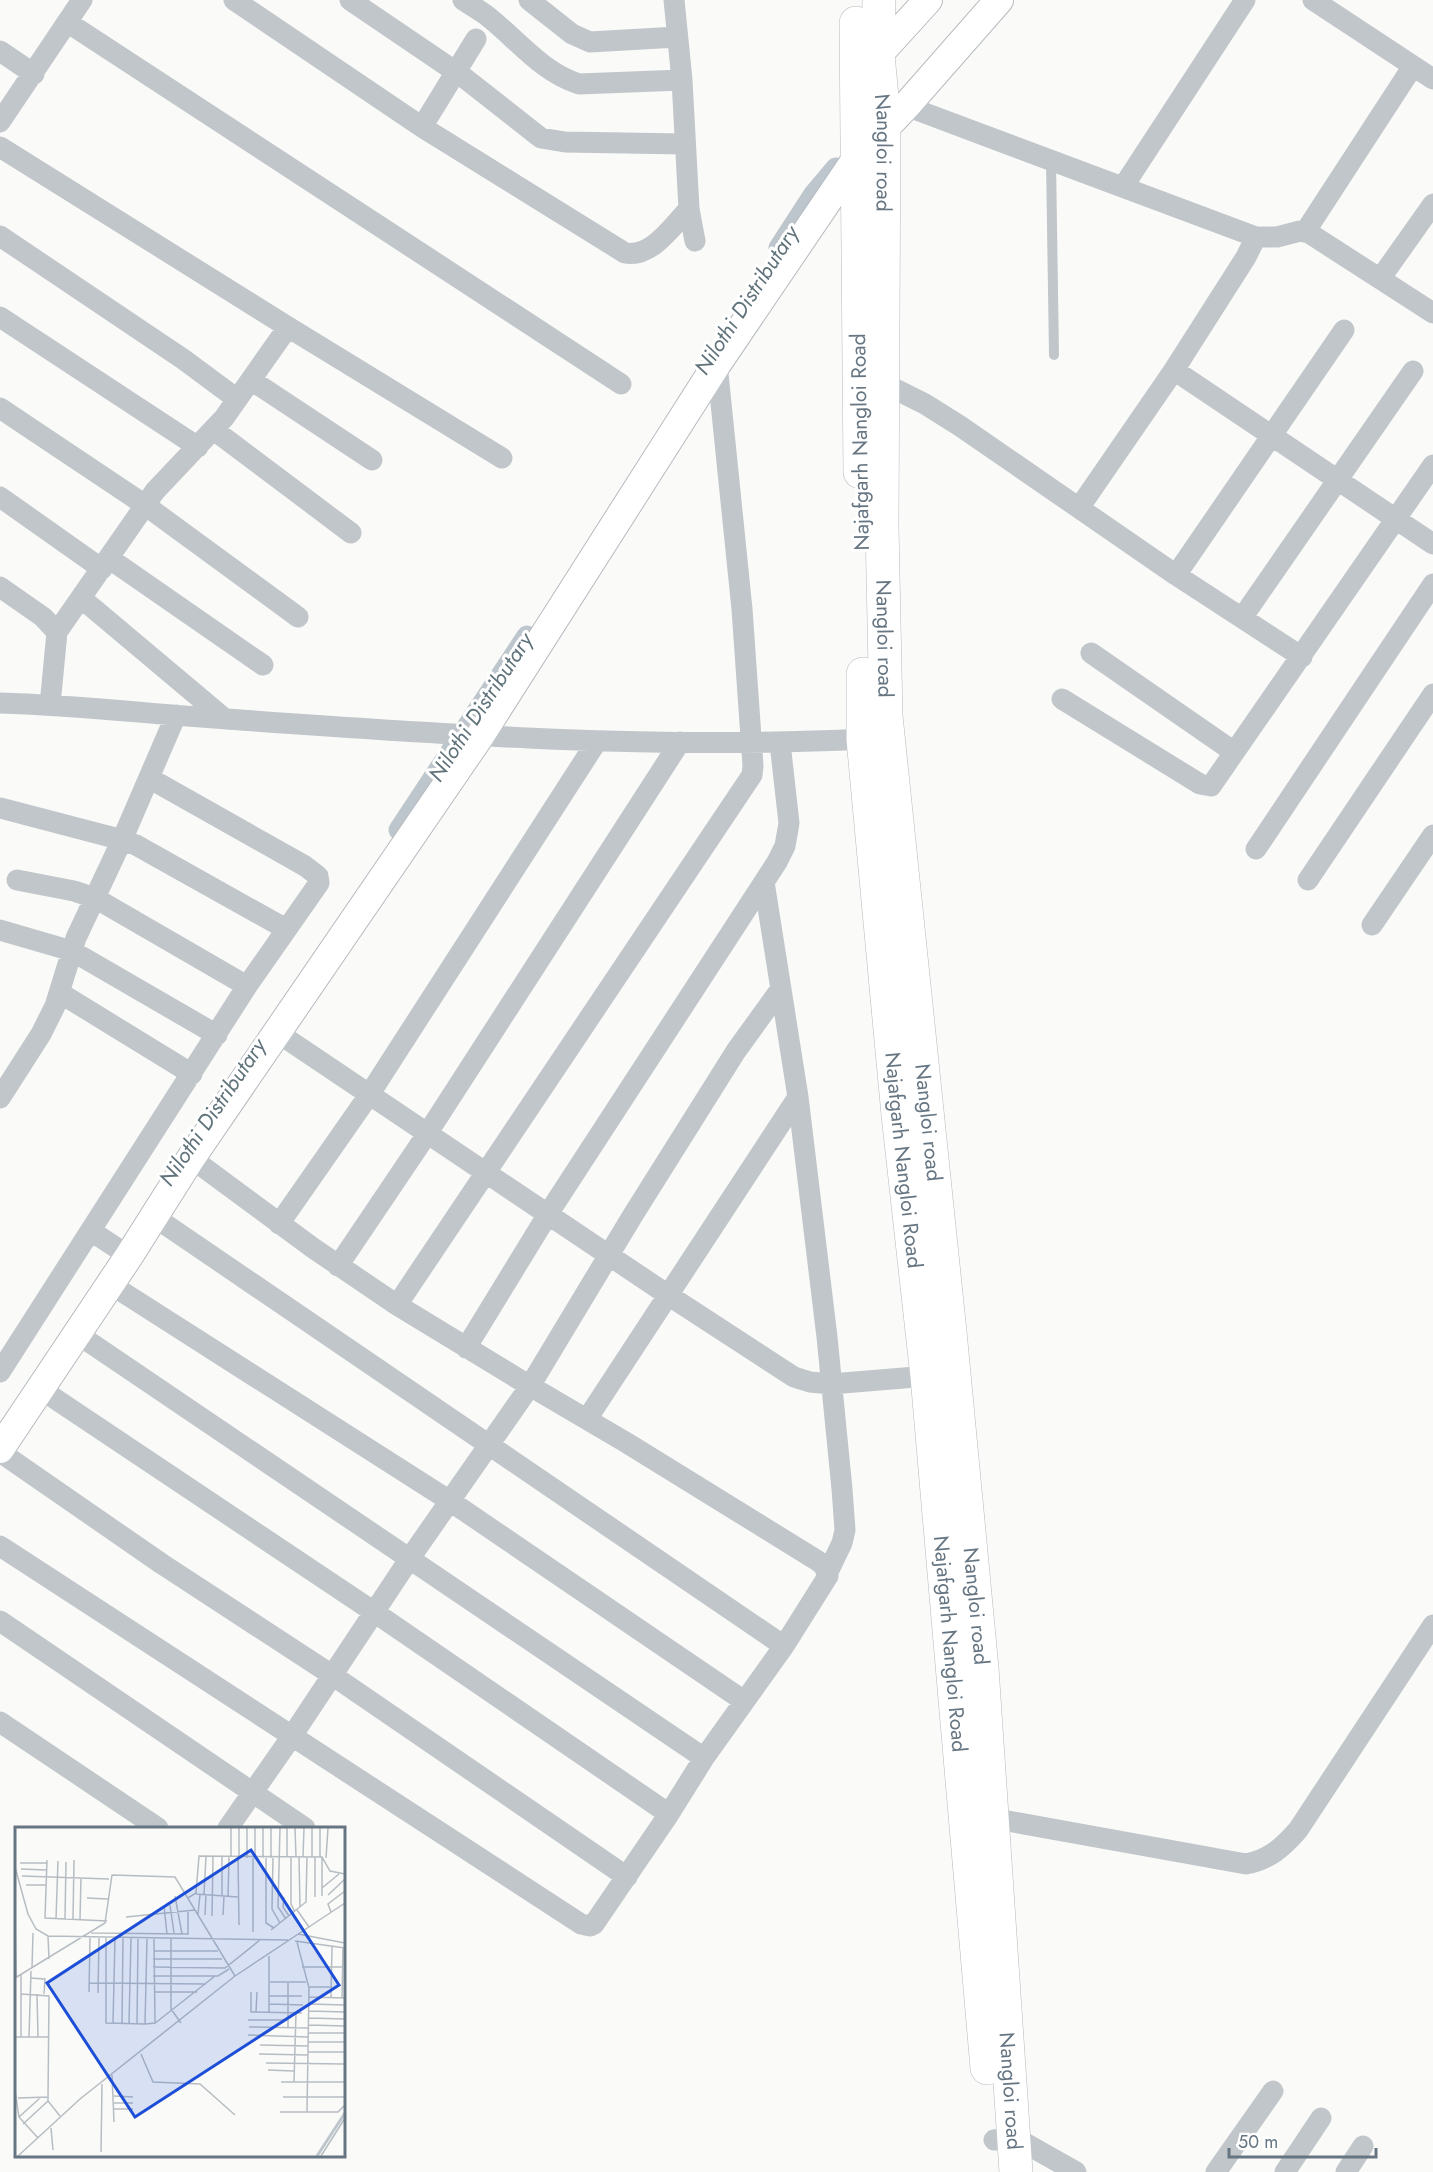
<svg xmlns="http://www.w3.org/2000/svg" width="1433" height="2172" font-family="Jost,sans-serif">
	<rect width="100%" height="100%" fill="#fafaf8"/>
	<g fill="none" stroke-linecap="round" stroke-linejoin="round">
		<path stroke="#bdc6cc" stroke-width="21" d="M 779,248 L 814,194 L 836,168
			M 399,830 L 527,636"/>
		<defs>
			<path id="secondary" d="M 865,60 L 878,55 L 928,0
				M 873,138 L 883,130 L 906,106 L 999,0
				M 0,1449 L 129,1256 L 191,1158 L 480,736 L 717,364 L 858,156"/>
			<g id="primary">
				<path id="s1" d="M 879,0 L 878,55 L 884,118 L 882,526 L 886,716 L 950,1332 L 982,1668 L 1016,2172"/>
				<path d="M 856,23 L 860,472"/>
				<path id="s2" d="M 863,674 L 863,739 L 898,1115 L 927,1376 L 987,2068"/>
			</g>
		</defs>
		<use href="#secondary" stroke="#b6bbc0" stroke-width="30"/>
		<use href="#primary" stroke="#b5babe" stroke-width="34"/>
		<path stroke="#c1c6ca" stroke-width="10" d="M 1051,160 L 1054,355"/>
		<path stroke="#c1c6ca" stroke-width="21" d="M 234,0 L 422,127 L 625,253 C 652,258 672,226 689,209
			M 350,0 L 462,76 L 541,138 L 565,142 L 684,144
			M 463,0 C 471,5 479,10 486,15 C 517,39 541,72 579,84 L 682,80
			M 529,0 L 572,34 L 590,42 L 677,37
			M 674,0 L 682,80 L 689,209 L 695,241
			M 1313,0 L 1433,79
			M 67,22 L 621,384
			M 0,51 L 34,74
			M 906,106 L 1256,237 L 1277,237 L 1300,231 L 1309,233 L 1433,313
			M 0,122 L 82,0
			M 422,127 L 476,39
			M 0,147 L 288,327 L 502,458
			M 1123,187 L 1245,0
			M 1305,232 L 1413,66
			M 0,236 L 183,359 L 237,399
			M 1380,279 L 1433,204
			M 0,317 L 198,447
			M 1174,370 L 1433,544
			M 251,380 L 372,460
			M 883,383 L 925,404 L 960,426 L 1176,575 L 1302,657
			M 0,408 L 145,505 L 298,617
			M 214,430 L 351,533
			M 0,497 L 102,569
			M 1079,508 L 1174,370 L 1246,257 L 1256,237
			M 110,559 L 263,665
			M 1176,575 L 1344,330
			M 0,587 L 43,617 L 57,632 L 50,705
			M 81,598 L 225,719
			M 1242,618 L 1413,371
			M 57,632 L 155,491 L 224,418 L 288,327
			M 1091,653 L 1234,752
			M 1062,699 L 1200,784 L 1211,786 L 1433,465
			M 0,703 C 75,705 150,714 226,719 C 438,734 651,750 863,739
			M 0,808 L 115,838 L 136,845 L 286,929
			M 1256,849 L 1433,584
			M 17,880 L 74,891 L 95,898 L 247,986
			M 1308,880 L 1433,694
			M 764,882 L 798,1097 L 827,1337 L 842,1489 L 845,1530 L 842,1543 L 828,1572
			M 1372,925 L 1433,835
			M 0,930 L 72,951 L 217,1035
			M 60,993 L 192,1074
			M 278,1033 L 668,1295 L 794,1377 L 810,1382 L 831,1384 L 940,1375
			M 0,1098 L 41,1034 L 55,1006 L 76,938 L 122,840 L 176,715
			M 153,1216 L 784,1646
			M 279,1224 L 369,1095 L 597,741
			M 91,1231 L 129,1256
			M 338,1266 L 427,1134 L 680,742
			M 110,1284 L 450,1501 L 744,1701
			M 397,1305 L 752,775 L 753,766 L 742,609 L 717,364
			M 76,1333 L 704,1758
			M 466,1348 L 548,1214 L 777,862 L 785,846 L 789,823 L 780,743
			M 0,1372 L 247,986 L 319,883 L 318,876 L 305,866 L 149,778
			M 39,1388 L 374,1612 L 669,1814
			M 587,1419 L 798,1097
			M 0,1452 L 162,1564 L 332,1675 L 627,1877
			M 0,1546 L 581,1924 L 590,1926 L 594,1924 L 669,1814 L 704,1758 L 784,1646 L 828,1576 L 824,1566 L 818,1561 L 627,1443 L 530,1386 L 397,1305 L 313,1248 L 191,1158
			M 0,1621 L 305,1828
			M 0,1722 L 158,1828
			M 991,1818 L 1246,1864 C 1269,1860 1283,1847 1298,1830 L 1433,1625
			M 228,1828 L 292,1736 L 410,1558 L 530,1386 L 633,1215 L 736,1051 L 780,990
			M 994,2140 L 1014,2137 L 1076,2172
			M 1216,2172 L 1273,2091
			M 1285,2172 L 1321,2118
			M 1346,2172 L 1363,2146"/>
		<use href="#secondary" stroke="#fff" stroke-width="28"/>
		<use href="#primary" stroke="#fff" stroke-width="33"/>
	</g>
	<g text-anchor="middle" stroke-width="6" stroke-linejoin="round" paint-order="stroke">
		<g font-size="21" fill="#667582" stroke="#fff">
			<text dy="7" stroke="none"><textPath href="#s1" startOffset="153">Nangloi road</textPath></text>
			<text transform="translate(860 442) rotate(-91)" y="7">Najafgarh Nangloi Road</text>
			<text dy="7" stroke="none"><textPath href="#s1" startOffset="639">Nangloi road</textPath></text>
			<text dy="7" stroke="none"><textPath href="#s1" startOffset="1125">Nangloi road</textPath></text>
			<text dy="7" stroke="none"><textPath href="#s2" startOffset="488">Najafgarh Nangloi Road</textPath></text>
			<text dy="7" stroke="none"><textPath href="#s1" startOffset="1611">Nangloi road</textPath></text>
			<text dy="7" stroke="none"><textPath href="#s2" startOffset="974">Najafgarh Nangloi Road</textPath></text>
			<text dy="7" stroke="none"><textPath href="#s1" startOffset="2097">Nangloi road</textPath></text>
		</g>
		<g font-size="22" font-style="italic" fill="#60737b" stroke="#fff">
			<text transform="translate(746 300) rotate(-57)" y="8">Nilothi Distributary</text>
			<text transform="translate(480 707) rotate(-57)" y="8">Nilothi Distributary</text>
			<text transform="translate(212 1112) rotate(-56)" y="8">Nilothi Distributary</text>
		</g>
	</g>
	<g transform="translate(15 1827)">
		<rect width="330" height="330" fill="#fafaf8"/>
		<path fill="none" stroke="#bdc6cc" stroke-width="3" d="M 302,329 L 330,286"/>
		<path fill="none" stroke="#b6bdc2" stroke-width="1.5" d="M 224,1 L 224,30M 240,1 L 240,31M 265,1 L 263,80 L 271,92M 280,1 L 281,30M 297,1 L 297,30M 216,30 L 216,1M 223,30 L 224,98M 272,30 L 272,1M 276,30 L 276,77 L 280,85M 284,30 L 285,80M 288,30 L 289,1M 305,30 L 305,1M 232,31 L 232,1M 248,31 L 248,1M 251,31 L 251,96 L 259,101M 256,31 L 256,1M 258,31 L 257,82 L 265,96M 311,31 L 313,1M 32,33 L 30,91 L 92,94M 5,36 L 32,36M 0,40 L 13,87 L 21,102 L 33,109 L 273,113M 6,42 L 31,43M 7,49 L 94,52M 11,58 L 31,58M 307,61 L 324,47M 181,67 L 223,70M 189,67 L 191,29M 313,68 L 330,52M 160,69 L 167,107M 207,69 L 207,30M 307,69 L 307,30M 213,70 L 214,30M 269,70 L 268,80 L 274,89M 300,70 L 300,30M 72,71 L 93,72M 173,71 L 181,66 L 184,29 L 307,30 L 315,44 L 330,47M 155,78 L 159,106M 149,79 L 152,107M 282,83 L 294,100M 316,85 L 313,77 L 330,64M 183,87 L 185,67M 190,88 L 191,67M 208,88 L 209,69M 197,89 L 198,30M 0,90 L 1,150M 111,90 L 180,83M 41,92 L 43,34M 50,92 L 51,35M 58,92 L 59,33M 65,92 L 66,51M 256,103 L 291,75 L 292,30M 238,105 L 238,31M 76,106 L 173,107 L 173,85M 283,107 L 330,116M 33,109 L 34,132M 91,111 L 91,196 L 130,197 L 140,196 L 139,112M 156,112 L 156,182 L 166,196M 280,114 L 330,121M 282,115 L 294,161 L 292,285M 139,124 L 203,124M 138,132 L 207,132M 138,140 L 210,141 L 245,113M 287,140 L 328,140M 17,141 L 18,106M 138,149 L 203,149 L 214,142M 0,151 L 90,96 L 97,48 L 160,50 L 220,149M 15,151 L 30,152 L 29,167M 255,155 L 291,155M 74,156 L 191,157M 294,160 L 316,160M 74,165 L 75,111M 139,165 L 182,165M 236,165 L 236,185 L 287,186M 83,166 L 84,111M 6,167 L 34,169 L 33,274 L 45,289M 22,167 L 23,210M 254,169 L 287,169M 294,170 L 330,171M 316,170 L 317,120M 327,171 L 328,121M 254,177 L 288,178M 295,177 L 330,178M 294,184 L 330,185M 241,185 L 242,165M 254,185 L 254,129M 294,191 L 330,192M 233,193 L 273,193M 98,196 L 100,111M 114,196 L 116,111M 107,197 L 108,111M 122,197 L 123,112M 130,197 L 132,112M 139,197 L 200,149M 294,198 L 330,199M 234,200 L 294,201M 273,200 L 273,156M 293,206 L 330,206M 233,208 L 293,210M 0,210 L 34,210M 6,210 L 6,148M 14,210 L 16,144M 293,215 L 330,215M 245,218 L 293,219M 293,225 L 330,225M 126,227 L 138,255 L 185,257 L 220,288M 244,227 L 293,228M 251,236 L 330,237M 253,243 L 279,244M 97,248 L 99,295M 266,255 L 330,255M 279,255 L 281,186M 0,264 L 4,290 L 23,311M 99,269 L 118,270M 268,270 L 330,270M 3,271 L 33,270M 99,276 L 118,276M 99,282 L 118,282M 265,285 L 323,285 L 330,278M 4,290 L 25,271M 8,297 L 33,274M 36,301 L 38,323M 86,325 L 87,257M 3,329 L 65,272 L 220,149 L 330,76M 306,329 L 330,291"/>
		<path fill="#1d4ed8" fill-opacity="0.15" stroke="#1d4ed8" stroke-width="3" d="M 236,23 L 324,158 L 120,290 L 32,156 Z"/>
		<rect width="330" height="330" fill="none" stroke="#667582" stroke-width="3"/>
	</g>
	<path d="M1229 2148v9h147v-9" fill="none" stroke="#667582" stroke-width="3"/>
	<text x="1238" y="2148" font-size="18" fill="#667582" stroke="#ffffff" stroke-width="4.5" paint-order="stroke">50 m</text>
</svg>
